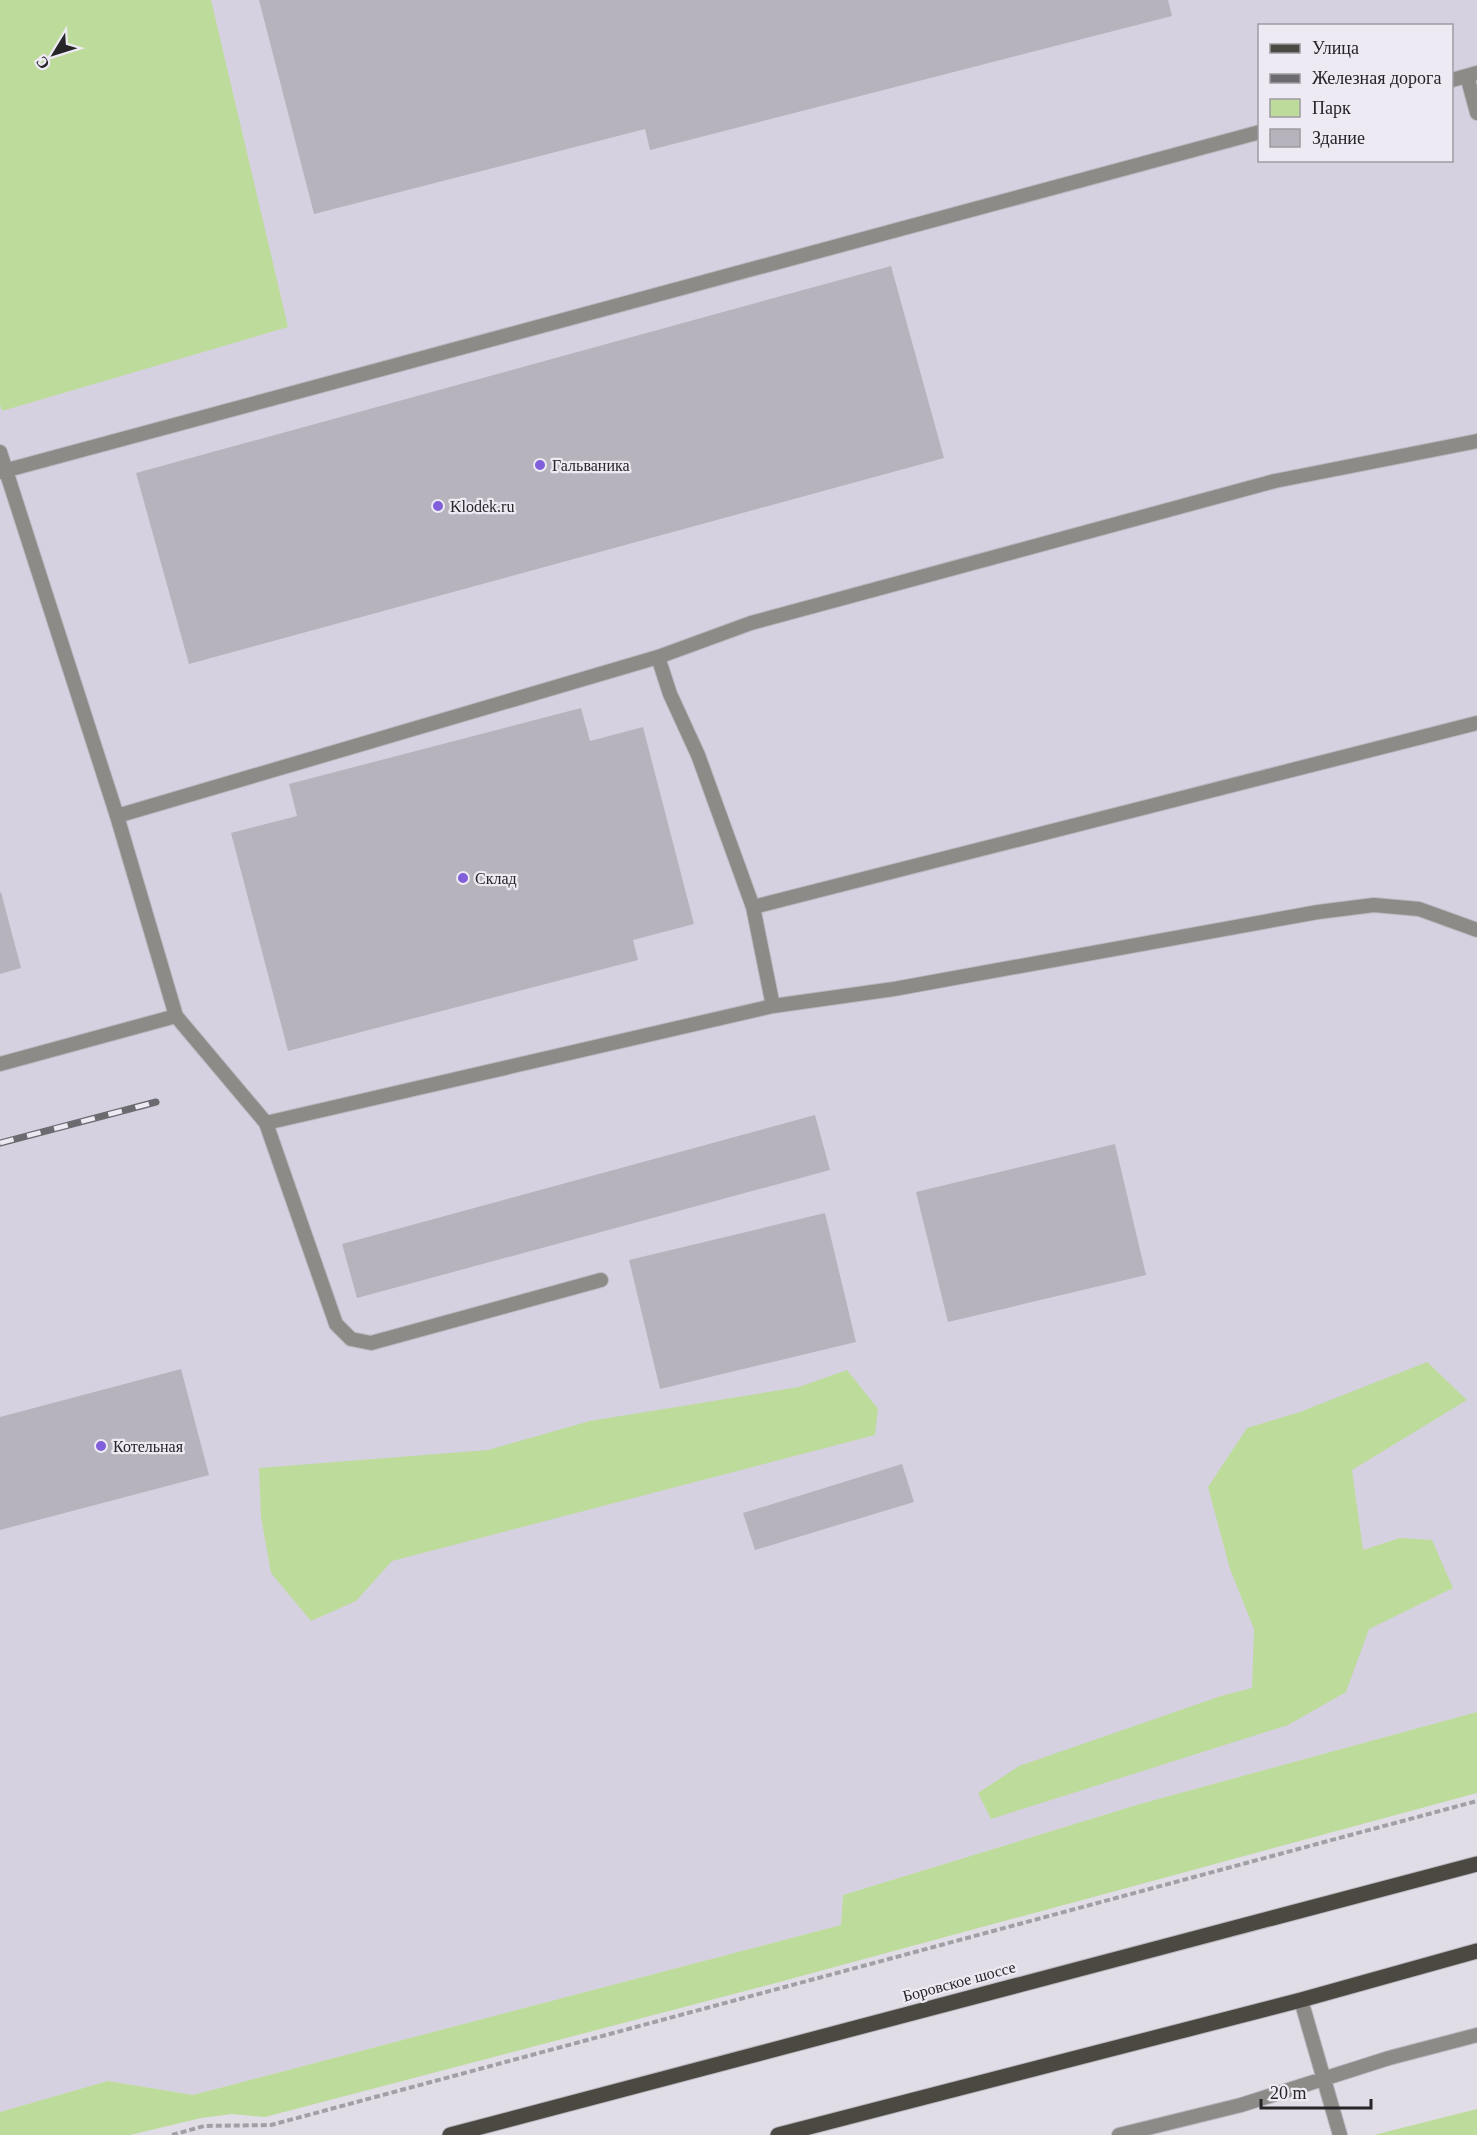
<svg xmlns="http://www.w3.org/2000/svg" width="1477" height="2135" font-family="Georgia,serif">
	<rect width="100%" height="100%" fill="#e0dde6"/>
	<path fill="#d6d1e0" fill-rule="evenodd" d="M 0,0 L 1477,0 L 1477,1712 L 1140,1804 L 843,1895 L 841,1925 L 193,2095 L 108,2081 L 0,2112 ZM 1260,26 L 1452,26 L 1452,160 L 1260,160 Z"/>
	<path fill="#bddb9a" d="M 0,0 L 211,0 L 288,327 L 2,411 L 0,404 Z
		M 1427,1362 L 1467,1400 L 1352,1470 L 1363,1550 L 1400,1538 L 1432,1540 L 1453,1588 L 1369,1629 L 1346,1692 L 1288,1725 L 991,1819 L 978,1793 L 1019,1766 L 1221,1696 L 1252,1688 L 1254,1629 L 1230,1569 L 1208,1487 L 1247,1428 L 1300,1412 Z
		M 847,1370 L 878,1409 L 875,1435 L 392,1561 L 356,1601 L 311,1621 L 271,1573 L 261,1517 L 259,1468 L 488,1450 L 590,1421 L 799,1387 Z
		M 1477,1712 L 1477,1793 L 772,1984 L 265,2117 L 232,2114 L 201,2118 L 130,2135 L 0,2135 L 0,2112 L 108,2081 L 193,2095 L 841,1925 L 843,1895 L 1140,1804 Z
		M 1477,2109 L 1477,2135 L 1374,2135 Z"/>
	<path fill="#b7b3bc" d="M 259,0 L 1168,0 L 1172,16 L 650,150 L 645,129 L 314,214 Z
		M 891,266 L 944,458 L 189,664 L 136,473 Z
		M 581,708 L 590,741 L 643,727 L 694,924 L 633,940 L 638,960 L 288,1051 L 231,833 L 297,816 L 289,784 Z
		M 1,892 L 21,968 L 0,974 L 0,893 Z
		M 815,1115 L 830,1170 L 357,1298 L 342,1244 Z
		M 1115,1144 L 1146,1275 L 948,1322 L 916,1192 Z
		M 825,1213 L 856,1342 L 660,1389 L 629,1260 Z
		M 181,1369 L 209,1475 L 0,1530 L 0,1417 Z
		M 902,1464 L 914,1502 L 755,1550 L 743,1513 Z"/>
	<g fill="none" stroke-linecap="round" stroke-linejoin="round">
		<defs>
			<path id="service" d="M 1467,76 L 1477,113
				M 1452,80 L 1477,73
				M 0,452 L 117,816 L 176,1016 L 266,1123 L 773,1006 L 894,989 L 1318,912 L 1374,905 L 1419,909 L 1477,930
				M 0,472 L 1260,132
				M 658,657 L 670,694 L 698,755 L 753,907 L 773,1006
				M 117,816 L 658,657 L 751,623 L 1275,481 L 1477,441
				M 753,907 L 1477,723
				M 0,1064 L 176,1016
				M 266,1123 L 336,1324 L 351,1339 L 371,1343 L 601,1280
				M 1301,2000 L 1340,2135
				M 1119,2135 L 1241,2105 L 1389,2058 L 1477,2035"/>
			<path id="primary" d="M 450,2135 L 1477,1864
				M 778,2135 L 1301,2000 L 1477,1951"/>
		</defs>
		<use href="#service" stroke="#bbb8c0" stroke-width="16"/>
		<use href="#primary" stroke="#bbb8c0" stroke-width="17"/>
		<path stroke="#a2a0a7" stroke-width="4" stroke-dasharray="6 3" stroke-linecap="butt" d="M 172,2135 L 204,2126 L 271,2125 L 1477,1801"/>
		<use href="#service" stroke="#8d8b88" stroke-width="14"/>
		<use href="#primary" stroke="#4c4842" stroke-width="15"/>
		<defs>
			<path id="rail" d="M 0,1143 L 156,1102"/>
		</defs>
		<use href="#rail" stroke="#6c6b70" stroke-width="7"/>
		<use href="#rail" stroke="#edeaf3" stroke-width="4.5" stroke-dasharray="14" stroke-linecap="butt"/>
	</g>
	<g fill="#815fda" stroke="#edeaf3" stroke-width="2">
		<circle cx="540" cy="465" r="6"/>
		<circle cx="438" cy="506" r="6"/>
		<circle cx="463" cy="878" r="6"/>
		<circle cx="101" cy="1446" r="6"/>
	</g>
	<g text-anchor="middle" stroke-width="4.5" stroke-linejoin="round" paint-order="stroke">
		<g font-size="16" fill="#262528" stroke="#edeaf3" text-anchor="start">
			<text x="552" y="471">Гальваника</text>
			<text x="450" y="512">Klodek.ru</text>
			<text x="475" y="884">Склад</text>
			<text x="113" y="1452">Котельная</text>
		</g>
		<g font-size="16" fill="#262528" stroke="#edeaf3">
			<text transform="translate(959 1981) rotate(-15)" y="6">Боровское шоссе</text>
		</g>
	</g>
	<rect x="1258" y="24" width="195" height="138" fill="#edeaf3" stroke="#9d9ba2" stroke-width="1.5"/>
	<rect x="1270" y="44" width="30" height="9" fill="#4c4842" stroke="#9d9ba2" stroke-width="1.5"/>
	<text x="1312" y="54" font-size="18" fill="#262528">Улица</text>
	<rect x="1270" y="74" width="30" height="9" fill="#6c6b70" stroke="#9d9ba2" stroke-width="1.5"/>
	<text x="1312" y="84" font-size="18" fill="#262528">Железная дорога</text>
	<rect x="1270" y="99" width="30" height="18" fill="#bddb9a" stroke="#9d9ba2" stroke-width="1.5"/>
	<text x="1312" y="114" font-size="18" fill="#262528">Парк</text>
	<rect x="1270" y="129" width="30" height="18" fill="#b7b3bc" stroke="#9d9ba2" stroke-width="1.5"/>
	<text x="1312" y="144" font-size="18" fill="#262528">Здание</text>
	<g transform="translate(54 54) rotate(232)" stroke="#edeaf3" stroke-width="4.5" paint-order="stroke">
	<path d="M0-4.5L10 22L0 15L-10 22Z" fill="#262528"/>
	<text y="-9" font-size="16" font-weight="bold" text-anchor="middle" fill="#262528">С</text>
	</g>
	<path d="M1261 2099v9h110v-9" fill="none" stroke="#262528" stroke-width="3"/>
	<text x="1270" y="2099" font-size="18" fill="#262528" stroke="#edeaf3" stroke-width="4.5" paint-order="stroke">20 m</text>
</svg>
